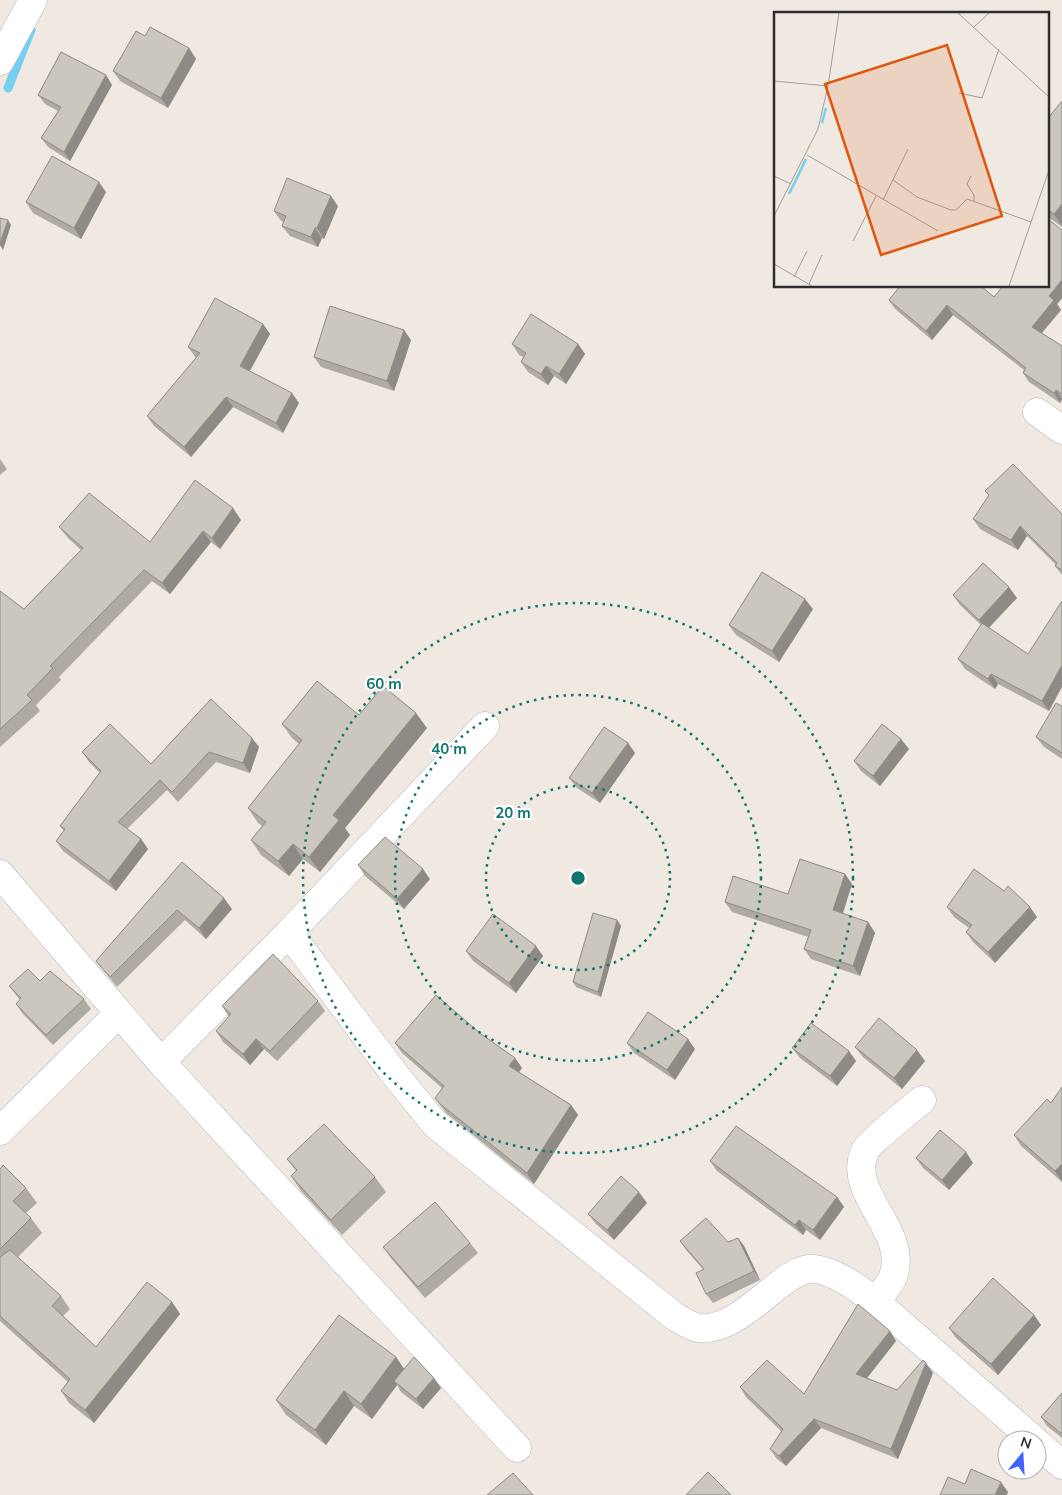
<svg xmlns="http://www.w3.org/2000/svg" width="1062" height="1495" font-family="Mulish,sans-serif">
	<rect width="100%" height="100%" fill="#efe9e1"/>
	<g fill="none" stroke-linecap="round" stroke-linejoin="round">
		<path stroke="#75cff0" stroke-width="9" d="M 8,88 L 31,30"/>
		<defs>
			<path id="minor" d="M 0,61 L 33,0
				M 1037,412 L 1062,430
				M 0,874 L 161,1062 L 517,1448
				M 289,933 L 393,1072 L 435,1124 L 674,1316 C 681,1320 690,1326 698,1328 C 742,1334 784,1264 815,1269 C 837,1272 859,1289 876,1302 L 1034,1440
				M 161,1062 L 289,933 L 485,726
				M 0,1131 L 118,1014
				M 876,1302 C 881,1294 890,1285 893,1277 C 910,1230 845,1194 865,1151 C 868,1144 912,1108 922,1100
				M 1037,1443 L 1062,1465"/>
		</defs>
		<use href="#minor" stroke="#b4b7c1" stroke-width="29"/>
		<use href="#minor" stroke="#fff" stroke-width="28"/>
	</g>
	<path fill="#afaba4" d="M 145,36 L 189,48 L 196,59 L 168,108 L 120,81 L 113,71 Z
		M 106,75 L 112,85 L 70,161 L 48,147 L 41,138 L 58,111 L 45,104 L 38,95 Z
		M 1062,101 L 1062,227 L 1048,217 L 1048,118 Z
		M 106,192 L 81,239 L 33,213 L 26,202 Z
		M 338,206 L 324,239 L 322,238 L 318,247 L 290,236 L 282,226 L 284,222 L 281,221 L 274,211 Z
		M 1062,230 L 1062,298 L 1057,304 L 1061,310 L 1042,333 L 1062,346 L 1062,400 L 1060,403 L 1029,382 L 1023,373 L 1024,370 L 953,315 L 932,340 L 895,309 L 889,300 L 994,297 Z
		M 263,324 L 270,334 L 250,371 L 299,403 L 283,433 L 233,407 L 191,457 L 154,426 L 147,416 L 196,358 L 188,347 Z
		M 411,340 L 394,391 L 321,367 L 314,357 Z
		M 512,344 L 578,344 L 585,354 L 566,384 L 554,376 L 548,385 L 528,372 L 521,362 L 523,357 L 519,355 Z
		M 0,459 L 7,469 L 0,475 Z
		M 985,491 L 1062,514 L 1062,575 L 1055,566 L 1056,565 L 1027,536 L 1018,550 L 980,529 L 973,519 L 989,496 Z
		M 241,520 L 220,549 L 211,542 L 170,594 L 152,581 L 59,677 L 61,680 L 36,705 L 40,711 L 0,747 L 0,591 L 24,609 L 81,550 L 68,538 L 59,527 L 150,542 Z
		M 953,595 L 1017,598 L 989,628 L 1028,654 L 1049,711 L 998,684 L 995,689 L 965,669 L 958,659 L 981,625 L 960,605 Z
		M 813,609 L 779,662 L 736,635 L 729,625 Z
		M 211,699 L 259,747 L 250,773 L 216,762 L 178,802 L 167,790 L 127,829 L 141,839 L 148,849 L 116,891 L 63,851 L 56,841 L 64,831 L 60,826 L 100,773 L 89,762 L 82,752 L 151,764 Z
		M 1062,706 L 1062,759 L 1044,747 L 1036,737 Z
		M 359,715 L 427,728 L 345,828 L 350,835 L 320,872 L 303,859 L 289,876 L 261,855 L 251,840 L 262,826 L 258,823 L 248,808 L 299,744 L 292,738 L 282,724 Z
		M 628,743 L 635,753 L 600,803 L 577,788 L 569,778 Z
		M 909,749 L 880,786 L 861,771 L 854,761 Z
		M 182,862 L 232,909 L 206,939 L 185,920 L 117,987 L 104,971 L 96,961 Z
		M 358,865 L 430,879 L 404,909 L 365,876 Z
		M 845,874 L 852,884 L 843,914 L 868,922 L 875,933 L 860,976 L 811,959 L 804,949 L 808,937 L 732,912 L 725,902 L 788,894 Z
		M 1004,891 L 1037,917 L 995,963 L 973,942 L 966,932 L 969,928 L 954,917 L 947,907 Z
		M 617,920 L 621,926 L 601,997 L 576,987 L 573,982 Z
		M 536,946 L 543,956 L 516,993 L 473,961 L 466,951 Z
		M 40,981 L 84,999 L 91,1009 L 53,1045 L 23,1014 L 16,1004 L 20,1000 L 9,986 Z
		M 318,1001 L 325,1011 L 277,1061 L 264,1049 L 250,1065 L 223,1042 L 216,1031 L 229,1017 L 222,1006 Z
		M 481,1034 L 515,1058 L 522,1068 L 519,1072 L 571,1105 L 578,1115 L 534,1184 L 446,1113 L 435,1098 L 442,1088 L 402,1053 L 395,1043 Z
		M 627,1043 L 695,1049 L 675,1080 L 634,1053 Z
		M 855,1047 L 925,1061 L 902,1089 L 863,1057 Z
		M 792,1048 L 856,1061 L 837,1086 L 800,1058 Z
		M 1062,1087 L 1062,1182 L 1021,1146 L 1014,1135 L 1051,1103 Z
		M 916,1158 L 973,1163 L 949,1190 L 923,1168 Z
		M 287,1159 L 375,1177 L 386,1192 L 342,1235 L 301,1191 L 291,1176 L 296,1171 Z
		M 710,1161 L 837,1197 L 844,1207 L 820,1240 L 806,1230 L 803,1235 L 717,1171 Z
		M 0,1169 L 26,1188 L 37,1203 L 26,1213 L 31,1218 L 42,1233 L 18,1257 L 61,1296 L 70,1309 L 63,1316 L 96,1347 L 172,1302 L 180,1314 L 94,1423 L 69,1403 L 61,1391 L 68,1382 L 0,1321 Z
		M 647,1203 L 614,1240 L 596,1224 L 588,1214 Z
		M 738,1238 L 744,1246 L 760,1280 L 713,1303 L 706,1294 L 703,1269 L 686,1250 L 680,1241 L 728,1242 Z
		M 470,1243 L 478,1253 L 425,1298 L 390,1257 L 383,1247 Z
		M 1034,1315 L 1041,1325 L 998,1375 L 956,1338 L 949,1328 Z
		M 890,1331 L 896,1341 L 867,1378 L 897,1390 L 933,1373 L 898,1459 L 821,1428 L 786,1466 L 777,1459 L 770,1449 L 781,1431 L 746,1397 L 740,1387 L 804,1394 Z
		M 396,1357 L 404,1369 L 441,1388 L 423,1409 L 401,1392 L 397,1385 L 372,1419 L 354,1406 L 326,1445 L 286,1415 L 276,1400 Z
		M 1062,1393 L 1062,1438 L 1047,1426 L 1041,1417 Z"/>
	<path fill="#8e8b86" d="M 189,48 L 196,59 L 168,108 L 161,98 Z
		M 106,75 L 112,85 L 70,161 L 64,152 Z
		M 99,182 L 106,192 L 81,239 L 74,228 Z
		M 331,196 L 338,206 L 324,239 L 317,228 Z
		M 1062,204 L 1062,226 L 1054,214 Z
		M 8,220 L 11,225 L 3,250 L 0,245 L 0,243 Z
		M 315,228 L 322,238 L 318,247 L 311,237 Z
		M 1062,280 L 1062,298 L 1057,304 L 1061,310 L 1039,336 L 1032,327 L 1049,296 Z
		M 947,305 L 953,315 L 932,340 L 926,331 Z
		M 263,324 L 270,334 L 247,376 L 240,366 Z
		M 404,330 L 411,340 L 394,391 L 387,381 Z
		M 578,344 L 585,354 L 566,384 L 559,374 Z
		M 546,366 L 554,376 L 548,385 L 541,374 Z
		M 1056,390 L 1062,399 L 1060,403 L 1054,393 Z
		M 292,393 L 299,403 L 283,433 L 276,423 Z
		M 226,397 L 233,407 L 191,457 L 184,447 Z
		M 233,508 L 241,520 L 220,549 L 212,538 Z
		M 1020,526 L 1027,536 L 1018,550 L 1011,540 Z
		M 203,531 L 211,542 L 170,594 L 162,583 Z
		M 1009,587 L 1017,598 L 986,630 L 979,620 Z
		M 805,599 L 813,609 L 779,662 L 772,651 Z
		M 1062,665 L 1062,687 L 1049,711 L 1042,701 Z
		M 991,674 L 998,684 L 995,689 L 988,679 Z
		M 416,713 L 427,728 L 345,828 L 350,835 L 320,872 L 309,857 L 333,815 Z
		M 252,738 L 259,747 L 250,773 L 243,763 Z
		M 901,739 L 909,749 L 880,786 L 873,776 Z
		M 628,743 L 635,753 L 600,803 L 592,793 Z
		M 141,839 L 148,849 L 116,891 L 109,881 Z
		M 293,844 L 303,859 L 289,876 L 278,861 Z
		M 423,869 L 430,879 L 404,909 L 397,899 Z
		M 845,874 L 852,884 L 840,921 L 833,910 Z
		M 224,898 L 232,909 L 206,939 L 199,928 Z
		M 1030,907 L 1037,917 L 995,963 L 988,952 Z
		M 617,920 L 621,926 L 601,997 L 598,992 Z
		M 868,922 L 875,933 L 860,976 L 853,966 Z
		M 536,946 L 543,956 L 516,993 L 509,983 Z
		M 256,1039 L 264,1049 L 250,1065 L 243,1054 Z
		M 688,1039 L 695,1049 L 675,1080 L 667,1070 Z
		M 917,1050 L 925,1061 L 902,1089 L 894,1078 Z
		M 849,1051 L 856,1061 L 837,1086 L 830,1076 Z
		M 515,1058 L 522,1068 L 516,1076 L 509,1066 Z
		M 571,1105 L 578,1115 L 534,1184 L 527,1173 Z
		M 966,1152 L 973,1163 L 949,1190 L 942,1180 Z
		M 1062,1164 L 1062,1182 L 1055,1171 Z
		M 639,1192 L 647,1203 L 614,1240 L 607,1230 Z
		M 837,1197 L 844,1207 L 820,1240 L 813,1230 Z
		M 799,1220 L 806,1230 L 803,1235 L 795,1225 Z
		M 738,1238 L 744,1246 L 760,1280 L 754,1271 Z
		M 172,1302 L 180,1314 L 94,1423 L 85,1410 Z
		M 1034,1315 L 1041,1325 L 998,1375 L 991,1364 Z
		M 890,1331 L 896,1341 L 863,1383 L 856,1374 Z
		M 396,1357 L 406,1372 L 394,1381 L 397,1385 L 372,1419 L 361,1404 Z
		M 926,1363 L 933,1373 L 898,1459 L 891,1449 Z
		M 434,1378 L 441,1388 L 423,1409 L 416,1399 Z
		M 344,1391 L 354,1406 L 326,1445 L 315,1430 Z
		M 814,1419 L 821,1428 L 786,1466 L 779,1456 Z
		M 1001,1482 L 1008,1492 L 1007,1495 L 995,1495 Z"/>
	<path fill="#cbc7bf" stroke="#8e8b86" d="M 150,27 L 189,48 L 161,98 L 113,71 L 136,31 L 145,36 Z
		M 61,52 L 106,75 L 64,152 L 41,138 L 61,107 L 38,95 Z
		M 1062,101 L 1062,204 L 1054,214 L 1048,210 L 1048,118 Z
		M 52,156 L 99,182 L 74,228 L 26,202 Z
		M 287,178 L 331,196 L 317,228 L 315,228 L 311,237 L 282,226 L 286,216 L 274,211 Z
		M 0,218 L 8,220 L 0,243 Z
		M 1049,220 L 1062,230 L 1062,280 L 1049,296 L 1054,300 L 1032,327 L 1062,346 L 1062,394 L 1056,390 L 1054,393 L 1023,373 L 1026,368 L 947,305 L 926,331 L 889,300 L 900,286 L 981,286 L 994,297 L 1003,286 L 1048,286 L 1048,221 Z
		M 215,298 L 263,324 L 240,366 L 292,393 L 276,423 L 226,397 L 184,447 L 147,416 L 200,353 L 188,347 Z
		M 330,306 L 404,330 L 387,381 L 314,357 Z
		M 531,314 L 578,344 L 559,374 L 546,366 L 541,374 L 521,362 L 526,353 L 512,344 Z
		M 1013,464 L 1062,514 L 1062,570 L 1055,566 L 1057,563 L 1020,526 L 1011,540 L 973,519 L 989,495 L 985,491 Z
		M 195,480 L 233,508 L 212,538 L 203,531 L 162,583 L 144,570 L 50,666 L 53,668 L 27,695 L 32,700 L 0,729 L 0,591 L 24,609 L 83,548 L 59,527 L 89,493 L 150,542 Z
		M 983,563 L 1009,587 L 979,620 L 953,595 Z
		M 762,572 L 805,599 L 772,651 L 729,625 Z
		M 1062,601 L 1062,665 L 1042,701 L 991,674 L 988,679 L 958,659 L 982,623 L 1028,654 Z
		M 317,681 L 359,715 L 383,686 L 416,713 L 333,815 L 339,820 L 309,857 L 293,844 L 278,861 L 251,840 L 266,822 L 248,808 L 302,740 L 282,724 Z
		M 211,699 L 252,738 L 243,763 L 209,752 L 172,792 L 160,780 L 118,822 L 141,839 L 109,881 L 56,841 L 65,829 L 60,826 L 101,771 L 82,752 L 110,724 L 151,764 Z
		M 1056,703 L 1062,706 L 1062,753 L 1036,737 Z
		M 882,724 L 901,739 L 873,776 L 854,761 Z
		M 604,727 L 628,743 L 592,793 L 569,778 Z
		M 385,837 L 423,869 L 397,899 L 358,865 Z
		M 800,859 L 845,874 L 833,910 L 868,922 L 853,966 L 804,949 L 811,930 L 725,902 L 733,876 L 788,894 Z
		M 182,862 L 224,898 L 199,928 L 177,910 L 110,977 L 96,961 Z
		M 974,869 L 1004,891 L 1008,886 L 1030,907 L 988,952 L 966,932 L 972,925 L 947,907 Z
		M 593,913 L 617,920 L 598,992 L 573,982 Z
		M 493,914 L 536,946 L 509,983 L 466,951 Z
		M 273,954 L 318,1001 L 270,1051 L 256,1039 L 243,1054 L 216,1031 L 231,1014 L 222,1006 Z
		M 28,969 L 40,981 L 50,971 L 84,999 L 46,1035 L 16,1004 L 21,998 L 9,986 Z
		M 436,995 L 481,1034 L 515,1058 L 509,1066 L 571,1105 L 527,1173 L 439,1103 L 435,1098 L 444,1086 L 395,1043 Z
		M 648,1012 L 688,1039 L 667,1070 L 627,1043 Z
		M 879,1018 L 917,1050 L 894,1078 L 855,1047 Z
		M 811,1023 L 849,1051 L 830,1076 L 792,1048 Z
		M 1062,1087 L 1062,1164 L 1055,1171 L 1014,1135 L 1047,1099 L 1051,1103 Z
		M 324,1124 L 375,1177 L 331,1220 L 291,1176 L 297,1170 L 287,1159 Z
		M 736,1126 L 837,1197 L 813,1230 L 799,1220 L 795,1225 L 710,1161 Z
		M 940,1130 L 966,1152 L 942,1180 L 916,1158 Z
		M 3,1165 L 26,1188 L 13,1201 L 31,1218 L 0,1249 L 0,1169 Z
		M 621,1176 L 639,1192 L 607,1230 L 588,1214 Z
		M 435,1202 L 470,1243 L 418,1287 L 383,1247 Z
		M 706,1218 L 728,1242 L 738,1238 L 754,1271 L 706,1294 L 696,1273 L 704,1269 L 680,1241 Z
		M 10,1250 L 61,1296 L 52,1306 L 96,1347 L 147,1282 L 172,1302 L 85,1410 L 61,1391 L 70,1379 L 0,1316 L 0,1257 Z
		M 993,1278 L 1034,1315 L 991,1364 L 949,1328 Z
		M 858,1304 L 890,1331 L 856,1374 L 897,1390 L 923,1360 L 926,1363 L 891,1449 L 814,1419 L 779,1456 L 770,1449 L 783,1429 L 740,1387 L 767,1360 L 804,1394 Z
		M 339,1315 L 396,1357 L 361,1404 L 344,1391 L 315,1430 L 276,1400 Z
		M 414,1357 L 434,1378 L 416,1399 L 394,1381 Z
		M 1062,1393 L 1062,1434 L 1041,1417 Z
		M 971,1469 L 1001,1482 L 995,1495 L 940,1495 L 948,1477 L 965,1484 Z
		M 708,1472 L 731,1495 L 686,1495 Z
		M 513,1473 L 533,1495 L 487,1495 Z"/>
	<g fill="none" stroke="#0f766e" stroke-width="2.5" stroke-dasharray="2.5 5">
		<circle cx="578" cy="878" r="92"/>
		<circle cx="578" cy="878" r="183"/>
		<circle cx="578" cy="878" r="275"/>
	</g>
	<g transform="translate(774 12)">
		<rect width="275" height="275" fill="#efe9e1"/>
		<path fill="none" stroke="#75cff0" stroke-width="2.5" d="M 48,111 L 52,96M 22,168 L 32,147M 15,182 L 22,168"/>
		<path fill="none" stroke="#a29e99" stroke-width="1" d="M 184,1 L 275,85M 200,15 L 215,1M 0,69 L 54,74M 185,81 L 208,86 L 225,37M 33,143 L 164,219M 0,164 L 17,172M 197,164 L 193,172 L 200,183 L 200,189M 119,168 L 143,185 L 177,198 L 182,198 L 193,187 L 257,210M 109,188 L 134,137M 0,204 L 44,117 L 54,74 L 65,1M 79,229 L 102,184M 0,252 L 38,274M 20,265 L 33,239M 35,272 L 48,243M 235,274 L 275,158"/>
		<path fill="#df570e" fill-opacity="0.15" stroke="#df570e" stroke-width="2.5" d="M 173,33 L 228,204 L 107,243 L 51,72 Z"/>
		<rect width="275" height="275" fill="none" stroke="#2e2e2e" stroke-width="2.5"/>
	</g>
	<circle cx="578" cy="878" r="8" fill="#0f766e" stroke="#fff" stroke-width="2.5"/>
	<g font-size="15" text-anchor="middle" font-weight="bold" fill="#0f766e" stroke="#fff" stroke-width="4.5" stroke-linejoin="round" paint-order="stroke">
		<text x="384" y="689">60 m</text>
		<text x="449" y="754">40 m</text>
		<text x="513" y="818">20 m</text>
	</g>
	<g transform="translate(1022 1455) rotate(18)"><circle r="24" fill="#ffffff" stroke="#ababab"/>
	<path d="M0-4L9 19L0 12L-9 19Z" fill="#4264fb"/>
	<text y="-8" font-size="14" font-weight="bold" text-anchor="middle" fill="#2e2e2e">N</text>
	</g>
</svg>
